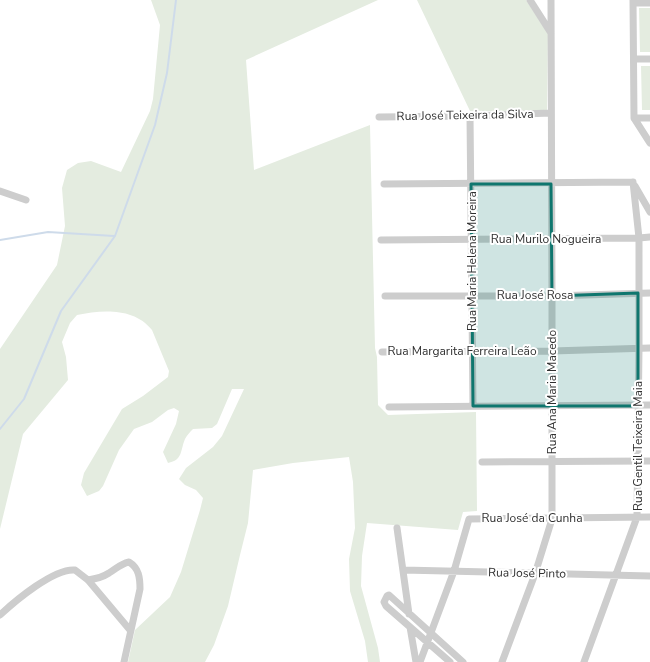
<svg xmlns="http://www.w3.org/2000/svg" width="650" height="662" font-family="'Nunito Sans',sans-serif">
	<rect width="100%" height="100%" fill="#fff"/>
	<path fill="#e4ece0" d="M 151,0 L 378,0 L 246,60 L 254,170 L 370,125 L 375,348 L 377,357 L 378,405 L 388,415 L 476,412 L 477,511 L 463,512 L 458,530 L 367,523 L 362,556 L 361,586 L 378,648 L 380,662 L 368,662 L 365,641 L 350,591 L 349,559 L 355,528 L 353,482 L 349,457 L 293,463 L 253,470 L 248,523 L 240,555 L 228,606 L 214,645 L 205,662 L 128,662 L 135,630 L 170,597 L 181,572 L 200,510 L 203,498 L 196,490 L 185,485 L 179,479 L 186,468 L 213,447 L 222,436 L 244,389 L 232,389 L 217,424 L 212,428 L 193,429 C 190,432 187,435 185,439 C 180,451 183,460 168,463 L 163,452 L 176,424 L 179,411 L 174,408 L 168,410 L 152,422 L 134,429 L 119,450 L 103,486 L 99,491 L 87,496 L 81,485 L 84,473 L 122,409 L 143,396 L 168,377 L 169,371 L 152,330 C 134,307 101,310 77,315 L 70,323 L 62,342 L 66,357 L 68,380 L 23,434 L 0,529 L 0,349 L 57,265 L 65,226 L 62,188 L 67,170 L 78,163 L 91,161 L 121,172 L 150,111 L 153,99 L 160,25 Z
		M 417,0 L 526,0 L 548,34 L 547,111 L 470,111 Z
		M 639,8 L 650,8 L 650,52 L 640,52 Z
		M 641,66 L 650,66 L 650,110 L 642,110 Z"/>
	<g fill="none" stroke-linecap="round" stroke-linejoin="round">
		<path stroke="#cedbea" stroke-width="2" d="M 0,240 L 48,232 L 114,236
			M 0,429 L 24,399 L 61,311 L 115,236 L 155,125 L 167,73 L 176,0"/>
		<path stroke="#cdcdcd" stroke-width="7" d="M 530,0 L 551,33
			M 633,0 L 634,118 L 650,143
			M 633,3 L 650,3
			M 634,59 L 650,59
			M 470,116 L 473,406
			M 379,117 L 470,116 L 551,113
			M 634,118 L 650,118
			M 384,184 L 633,182
			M 635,186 L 650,212
			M 0,191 L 26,200
			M 381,240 L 639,238 L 650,237
			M 385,296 L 552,296 L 650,293
			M 382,352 L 552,351 L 650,348
			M 389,407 L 650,405
			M 482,462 L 650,461
			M 397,528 L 409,614
			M 403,570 L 650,576
			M 88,580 C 95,579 103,577 109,573 C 116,569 120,564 129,562 C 139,568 140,578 140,589 L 124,662
			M 0,615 C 15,601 54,568 75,570 L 88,580 L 130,630
			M 410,627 L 416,662
			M 420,662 L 454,571 L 469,519 L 650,517
			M 450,662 L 386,606 L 384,602 L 387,596 L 389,595 L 463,662
			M 502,662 L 535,574 L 552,519 L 552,296 L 551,0
			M 584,662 L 637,517 L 639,348 L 639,238 L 633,182"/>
	</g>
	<path fill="#0f766e" fill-opacity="0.2" stroke="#0f766e" stroke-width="3" stroke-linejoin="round" d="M 471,184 L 551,184 L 552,296 L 638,293 L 638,406 L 473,406 Z"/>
	<g text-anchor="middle" stroke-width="4" stroke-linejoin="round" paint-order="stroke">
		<g font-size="12" fill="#303030" stroke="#fff">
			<text transform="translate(465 115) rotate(-1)" y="4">Rua José Teixeira da Silva</text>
			<text x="546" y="243">Rua Murilo Nogueira</text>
			<text transform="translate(472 261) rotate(-90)" y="4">Rua Maria Helena Moreira</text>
			<text x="535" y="299">Rua José Rosa</text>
			<text x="462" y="355">Rua Margarita Ferreira Leão</text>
			<text transform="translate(552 392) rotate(-90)" y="4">Rua Ana Maria Macedo</text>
			<text transform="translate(638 446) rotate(-90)" y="4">Rua Gentil Teixeira Maia</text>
			<text x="532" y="522">Rua José da Cunha</text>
			<text transform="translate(527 573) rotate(1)" y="4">Rua José Pinto</text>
		</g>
	</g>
</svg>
